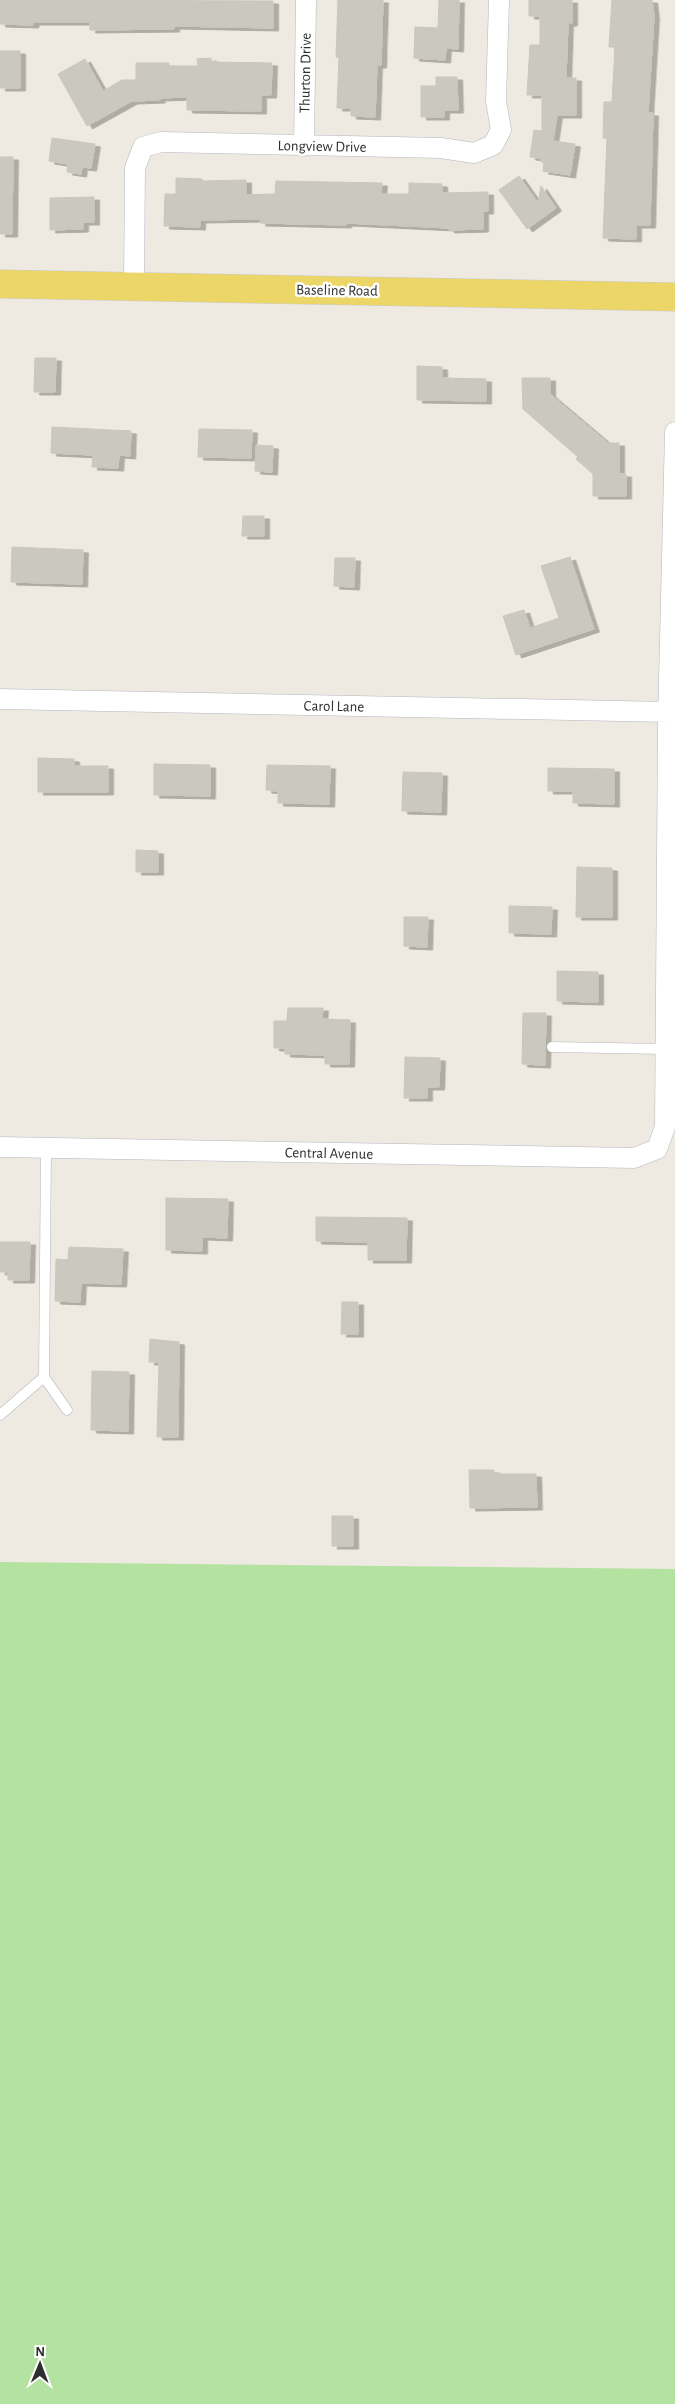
<svg xmlns="http://www.w3.org/2000/svg" width="675" height="2404" font-family="'Alegreya Sans',sans-serif">
	<defs>
		<filter id="shadow"><feDropShadow dx="5.5" dy="3" stdDeviation="0" flood-color="#0004"/></filter>
	</defs>
	<rect width="100%" height="100%" fill="#eeeae1"/>
	<path fill="#b3e2a1" d="M 0,1562 L 675,1569 L 675,2404 L 0,2404 Z"/>
	<path fill="#cac8bf" stroke="#cac6bb" filter="url(#shadow)" d="M 0,0 L 273,1 L 273,28 L 174,26 L 174,29 L 90,30 L 90,22 L 34,22 L 33,25 L 0,24 Z
		M 338,0 L 383,0 L 381,65 L 377,65 L 375,117 L 351,116 L 351,108 L 337,108 L 339,57 L 336,57 Z
		M 439,0 L 459,0 L 458,49 L 446,48 L 445,60 L 414,58 L 415,27 L 438,28 Z
		M 529,0 L 572,0 L 572,23 L 568,23 L 566,78 L 576,78 L 576,115 L 557,115 L 553,141 L 575,144 L 570,175 L 543,171 L 544,162 L 541,162 L 541,158 L 530,157 L 534,130 L 542,131 L 542,95 L 527,95 L 530,45 L 540,45 L 540,16 L 529,16 Z
		M 612,0 L 652,0 L 654,16 L 648,113 L 653,113 L 650,225 L 636,225 L 636,239 L 603,238 L 607,138 L 603,138 L 604,102 L 612,102 L 615,47 L 609,47 Z
		M 0,51 L 20,51 L 20,88 L 0,88 Z
		M 211,58 L 211,62 L 272,63 L 271,95 L 261,95 L 261,111 L 187,110 L 187,97 L 159,98 L 160,100 L 132,101 L 87,126 L 58,74 L 85,59 L 103,91 L 122,80 L 136,80 L 136,63 L 169,63 L 169,66 L 198,66 L 197,59 Z
		M 436,77 L 457,77 L 458,110 L 444,110 L 444,117 L 421,117 L 421,86 L 436,86 Z
		M 52,138 L 95,144 L 91,168 L 82,167 L 81,174 L 67,172 L 68,164 L 49,161 Z
		M 0,157 L 13,157 L 12,234 L 0,234 Z
		M 519,176 L 538,203 L 541,186 L 556,208 L 527,229 L 499,190 Z
		M 176,178 L 202,179 L 202,181 L 246,180 L 246,195 L 275,194 L 276,181 L 382,183 L 381,194 L 409,194 L 409,183 L 442,184 L 442,193 L 488,192 L 488,211 L 483,211 L 483,229 L 449,230 L 449,228 L 346,223 L 346,225 L 260,223 L 261,219 L 200,220 L 200,227 L 164,226 L 165,194 L 176,194 Z
		M 94,197 L 94,222 L 83,222 L 83,229 L 50,230 L 50,198 Z
		M 35,358 L 56,358 L 55,392 L 34,392 Z
		M 417,366 L 442,367 L 442,378 L 486,379 L 486,401 L 417,400 Z
		M 522,378 L 550,378 L 550,394 L 608,443 L 619,443 L 619,474 L 626,474 L 626,496 L 593,496 L 593,474 L 576,459 L 578,457 L 523,409 Z
		M 52,427 L 131,431 L 130,456 L 119,455 L 118,468 L 92,467 L 93,455 L 51,453 Z
		M 199,429 L 252,430 L 251,458 L 198,457 Z
		M 256,445 L 273,446 L 272,472 L 255,471 Z
		M 243,516 L 264,516 L 264,536 L 242,536 Z
		M 12,547 L 83,550 L 82,584 L 11,582 Z
		M 570,557 L 594,629 L 516,655 L 503,616 L 524,610 L 530,628 L 559,618 L 541,566 Z
		M 335,558 L 355,558 L 354,587 L 334,586 Z
		M 38,758 L 74,759 L 74,766 L 108,766 L 108,792 L 38,792 Z
		M 154,764 L 210,765 L 210,796 L 154,795 Z
		M 267,765 L 330,766 L 329,804 L 278,803 L 278,791 L 266,790 Z
		M 548,768 L 614,769 L 614,804 L 573,803 L 573,791 L 548,791 Z
		M 403,772 L 442,773 L 441,812 L 402,811 Z
		M 136,850 L 158,851 L 158,872 L 136,872 Z
		M 577,867 L 612,868 L 612,917 L 576,917 Z
		M 509,906 L 552,907 L 551,934 L 509,933 Z
		M 404,917 L 428,917 L 427,947 L 404,946 Z
		M 557,971 L 598,972 L 598,1002 L 557,1001 Z
		M 288,1008 L 323,1008 L 322,1019 L 350,1020 L 349,1064 L 325,1064 L 325,1055 L 285,1054 L 285,1048 L 274,1048 L 274,1021 L 287,1021 Z
		M 523,1013 L 546,1013 L 545,1065 L 522,1064 Z
		M 405,1057 L 440,1058 L 439,1087 L 427,1087 L 427,1098 L 404,1098 Z
		M 166,1198 L 228,1199 L 227,1238 L 202,1237 L 202,1251 L 166,1250 Z
		M 316,1217 L 407,1218 L 406,1260 L 368,1260 L 368,1242 L 316,1241 Z
		M 0,1242 L 30,1242 L 29,1280 L 8,1280 L 8,1272 L 0,1272 Z
		M 69,1247 L 123,1249 L 121,1284 L 81,1283 L 80,1302 L 55,1301 L 56,1259 L 68,1260 Z
		M 342,1302 L 358,1302 L 358,1334 L 341,1334 Z
		M 150,1339 L 179,1342 L 178,1437 L 157,1437 L 159,1362 L 149,1362 Z
		M 92,1371 L 129,1372 L 128,1431 L 91,1430 Z
		M 469,1470 L 494,1470 L 494,1474 L 536,1474 L 537,1507 L 470,1508 Z
		M 332,1516 L 353,1516 L 353,1546 L 332,1546 Z"/>
	<g fill="none" stroke-linecap="round" stroke-linejoin="round">
		<defs>
			<path id="lane" d="M 552,1047 L 665,1049
				M 44,1377 L 67,1410
				M 0,1415 L 44,1377 L 46,1148"/>
			<path id="street" d="M 304,146 L 306,0
				M 134,286 L 135,168 L 143,147 L 161,142 L 441,148 L 474,153 L 493,145 L 501,130 L 496,101 L 499,0
				M 0,699 L 669,712
				M 0,1147 L 634,1158 L 657,1149 L 665,1127 L 668,722 L 675,432"/>
			<path id="primary" d="M 0,284 L 675,297"/>
		</defs>
		<use href="#lane" stroke="#b4b6c0" stroke-width="11"/>
		<use href="#street" stroke="#b4b6c0" stroke-width="21"/>
		<use href="#primary" stroke="#c9c9c9" stroke-width="29"/>
		<use href="#lane" stroke="#fff" stroke-width="10"/>
		<use href="#street" stroke="#fff" stroke-width="20"/>
		<use href="#primary" stroke="#edd668" stroke-width="28"/>
	</g>
	<g text-anchor="middle" stroke-width="5" stroke-linejoin="round" paint-order="stroke">
		<g font-size="15" fill="#2e2e2e" stroke="#fff">
			<text transform="translate(305 73) rotate(-89)" y="5">Thurton Drive</text>
			<text transform="translate(322 146) rotate(1)" y="5">Longview Drive</text>
			<text transform="translate(337 290) rotate(1)" y="5">Baseline Road</text>
			<text transform="translate(334 706) rotate(1)" y="5">Carol Lane</text>
			<text transform="translate(329 1153) rotate(1)" y="5">Central Avenue</text>
		</g>
	</g>
	<g transform="translate(40 2364) rotate(1)" stroke="#ffffff" stroke-width="4" paint-order="stroke">
	<path d="M0-4L9 19L0 12L-9 19Z" fill="#2e2e2e"/>
	<text y="-8" font-size="14" font-weight="bold" text-anchor="middle" fill="#2e2e2e">N</text>
	</g>
</svg>
